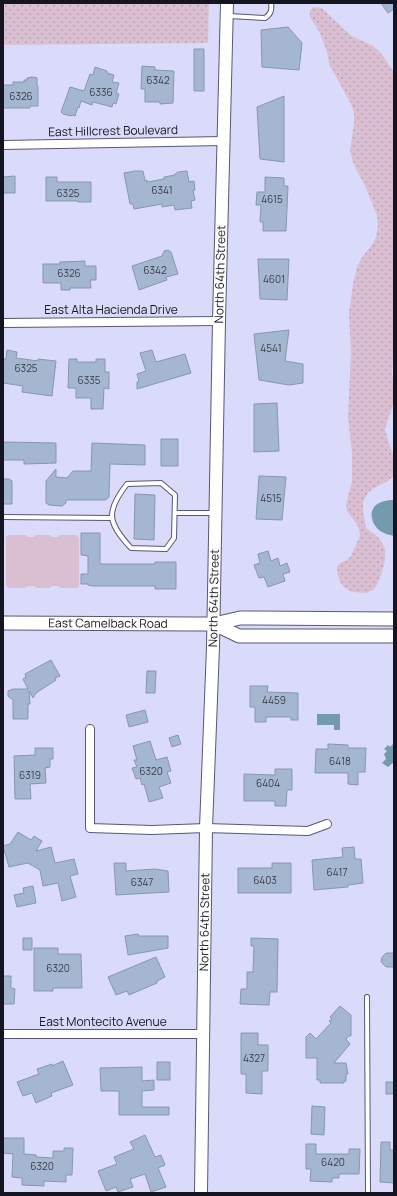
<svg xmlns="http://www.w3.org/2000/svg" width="397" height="1196" font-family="Manrope,sans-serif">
	<defs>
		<pattern id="grass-dots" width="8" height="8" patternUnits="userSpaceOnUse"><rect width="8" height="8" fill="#dabfd3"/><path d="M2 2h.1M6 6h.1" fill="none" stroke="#baa3b5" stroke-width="1.8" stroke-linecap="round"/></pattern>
	</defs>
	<rect width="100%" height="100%" fill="#dadbfa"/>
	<path fill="url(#grass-dots)" d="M 3,3 L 209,3 L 208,43 L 3,45 Z
		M 313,7 L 322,8 L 345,30 L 352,36 L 373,46 L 381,53 L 394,72 L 394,345 L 392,372 L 394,385 L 394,402 L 385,429 L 389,444 L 394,457 L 394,476 L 388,481 L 374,488 L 368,493 L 363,502 L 363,511 L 366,528 L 379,538 L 385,548 L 385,560 L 382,572 L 377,585 L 373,590 L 366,593 L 352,592 L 345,588 L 340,582 L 338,575 L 337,567 L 340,563 L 347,560 L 351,556 L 359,538 L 360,534 L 358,526 L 347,511 L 346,504 L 352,481 L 352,453 L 348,417 L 351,353 L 349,313 L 353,284 L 357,267 L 362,257 L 372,245 L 376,237 L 378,226 L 377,215 L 365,186 L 354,165 L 350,151 L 354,123 L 354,112 L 351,104 L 329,64 L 327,52 L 320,33 L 310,17 L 310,11 Z"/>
	<path fill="#dabfd3" d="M 9,535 L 26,535 L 28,537 L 34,537 L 36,535 L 50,535 L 52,537 L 58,537 L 60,535 L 76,535 L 79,538 L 79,586 L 77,588 L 60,588 L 58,586 L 52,586 L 50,588 L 36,588 L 34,586 L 28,586 L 25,588 L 9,588 L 6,585 L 6,537 Z"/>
	<path fill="#759aaf" d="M 394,500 L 394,536 C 390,535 385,534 382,532 C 373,527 367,513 376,505 C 381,501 388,500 394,500 Z
		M 317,714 L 340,714 L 340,730 L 334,730 L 334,725 L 317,725 Z
		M 394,743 L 394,762 L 388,767 L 382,763 L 386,759 L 384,754 L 387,751 L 384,749 L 388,745 L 390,747 Z"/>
	<path fill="#a5b6d0" stroke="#8697b0" d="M 381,3 L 394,3 L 394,9 L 388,13 Z
		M 288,27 L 302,43 L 299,70 L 262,67 L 261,30 Z
		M 194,49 L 204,49 L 204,91 L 194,91 Z
		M 142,66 L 155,67 L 155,70 L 174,71 L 173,103 L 160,104 L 160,102 L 145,102 L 145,89 L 141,89 Z
		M 95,67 L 107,71 L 107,73 L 114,75 L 112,82 L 119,83 L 116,93 L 119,94 L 116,104 L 113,103 L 112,107 L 97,103 L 93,102 L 92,105 L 81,101 L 79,108 L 78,107 L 75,116 L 72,115 L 71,116 L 63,114 L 61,112 L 70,87 L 84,91 L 90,74 L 93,75 Z
		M 32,77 L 37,78 L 37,85 L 38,87 L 38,106 L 30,106 L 30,108 L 3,108 L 3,85 L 13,85 L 13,82 L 24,82 L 24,80 L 27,80 L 27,78 Z
		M 284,96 L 284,162 L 260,159 L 257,107 Z
		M 135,171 L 143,171 L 145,181 L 147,180 L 147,182 L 164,179 L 164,177 L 175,175 L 175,174 L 178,172 L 187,171 L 189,182 L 194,181 L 195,190 L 193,190 L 195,200 L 191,201 L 192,208 L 175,210 L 174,205 L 162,207 L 162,204 L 134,209 L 133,204 L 130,204 L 124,173 Z
		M 15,176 L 15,193 L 3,193 L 3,177 Z
		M 46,177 L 57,177 L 57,182 L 91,182 L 91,202 L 78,202 L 78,201 L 46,201 Z
		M 265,177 L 284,178 L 284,186 L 288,186 L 286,231 L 263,231 L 263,222 L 260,222 L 261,205 L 256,205 L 257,192 L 265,192 Z
		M 168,250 L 171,252 L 178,274 L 166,277 L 167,280 L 139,290 L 132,266 L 162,256 L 164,251 Z
		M 258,259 L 289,259 L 287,300 L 260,299 Z
		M 85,261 L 85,266 L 96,266 L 96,280 L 90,280 L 91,288 L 70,288 L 70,290 L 61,290 L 61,283 L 43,283 L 43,264 L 60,264 L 60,262 Z
		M 289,330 L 285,361 L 303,364 L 303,383 L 289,385 L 259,380 L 254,334 Z
		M 7,350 L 17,352 L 16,358 L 38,361 L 38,359 L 56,361 L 52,396 L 22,392 L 23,386 L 3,383 L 3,359 L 6,359 Z
		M 152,350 L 156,362 L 185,354 L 191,373 L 137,389 L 137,382 L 139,381 L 137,374 L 146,371 L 140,353 Z
		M 69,359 L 77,359 L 77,362 L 96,362 L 96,359 L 105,359 L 105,372 L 109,372 L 109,389 L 104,388 L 103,409 L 91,409 L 91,398 L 76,398 L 76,388 L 68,388 Z
		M 277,403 L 279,451 L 254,452 L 254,404 Z
		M 161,439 L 178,439 L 178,466 L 161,466 Z
		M 3,442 L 56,443 L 56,463 L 24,464 L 24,460 L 3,460 Z
		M 92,443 L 145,445 L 145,465 L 110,464 L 109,497 L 106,500 L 66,500 L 66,503 L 62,506 L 49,505 L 46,503 L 46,481 L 56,469 L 56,477 L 67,478 L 73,471 L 91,471 Z
		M 259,476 L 286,477 L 282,520 L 256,519 Z
		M 3,479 L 9,479 L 12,481 L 12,504 L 3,504 Z
		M 135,494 L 155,495 L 154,540 L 134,539 Z
		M 81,533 L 100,533 L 100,564 L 155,564 L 155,562 L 176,562 L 176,589 L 155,589 L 155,586 L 93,586 L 88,585 L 88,584 L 81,584 L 81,574 L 88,574 L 88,556 L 81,555 Z
		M 268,551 L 271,561 L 278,558 L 280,566 L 287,563 L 290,572 L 283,574 L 285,581 L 268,587 L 264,577 L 259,578 L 254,565 L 260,563 L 258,554 Z
		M 51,660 L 60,676 L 55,678 L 56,680 L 36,693 L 33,698 L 29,691 L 30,704 L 28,704 L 28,719 L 13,719 L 13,700 L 8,696 L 8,691 L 13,689 L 28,689 L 23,679 L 26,677 L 25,674 Z
		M 147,671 L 156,671 L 155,693 L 146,693 Z
		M 250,686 L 268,686 L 267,692 L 298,693 L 298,720 L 291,720 L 291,717 L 266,717 L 266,722 L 255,722 L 255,707 L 250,707 Z
		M 145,710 L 148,722 L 129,727 L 126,715 Z
		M 178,735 L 181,744 L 172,747 L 169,738 Z
		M 150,741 L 156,760 L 167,757 L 171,771 L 167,772 L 171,783 L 159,787 L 163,798 L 149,802 L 144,784 L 142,785 L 140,778 L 136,779 L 132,768 L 137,767 L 134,760 L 137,760 L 133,746 Z
		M 328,744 L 348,745 L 348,748 L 366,748 L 365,772 L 358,772 L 358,785 L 348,784 L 348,773 L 315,773 L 316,749 L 328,749 Z
		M 35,748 L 53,748 L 53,759 L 50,759 L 50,767 L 45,768 L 46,783 L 30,784 L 31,799 L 15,799 L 14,756 L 35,755 Z
		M 275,769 L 292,769 L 292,790 L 287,790 L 286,806 L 275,806 L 275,801 L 244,801 L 244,774 L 275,775 Z
		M 18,832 L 31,840 L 34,836 L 42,841 L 36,851 L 51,847 L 55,863 L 74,859 L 78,874 L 70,876 L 76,897 L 62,901 L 58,883 L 43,886 L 40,870 L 28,863 L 9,867 L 3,846 L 10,844 Z
		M 354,847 L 355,859 L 361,859 L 363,883 L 348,885 L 348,887 L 314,890 L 312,860 L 343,857 L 342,848 Z
		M 114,863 L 126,863 L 126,871 L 155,869 L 168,871 L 169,892 L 116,895 Z
		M 272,863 L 291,863 L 291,893 L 238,893 L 238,868 L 272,868 Z
		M 33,886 L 36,903 L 17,907 L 14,895 L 24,893 L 23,888 Z
		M 138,934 L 139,936 L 168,936 L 168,948 L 128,955 L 125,936 Z
		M 23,938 L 32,938 L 32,950 L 23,950 Z
		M 251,938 L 278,939 L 277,992 L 270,992 L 269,1005 L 240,1004 L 241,989 L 247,989 L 247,972 L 253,972 L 254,946 L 251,946 Z
		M 34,948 L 58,948 L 58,954 L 81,954 L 82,988 L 53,988 L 53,991 L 34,991 Z
		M 386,953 L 394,953 L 394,967 L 386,967 L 381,962 L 382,957 Z
		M 156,957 L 165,977 L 157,981 L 157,983 L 129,995 L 127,991 L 116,995 L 108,977 Z
		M 3,976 L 11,976 L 11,988 L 15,989 L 14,1004 L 3,1004 Z
		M 340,1006 L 351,1015 L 351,1036 L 349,1036 L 346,1039 L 350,1044 L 334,1063 L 346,1063 L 348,1074 L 346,1074 L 346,1081 L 344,1081 L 344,1083 L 320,1083 L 320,1080 L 317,1080 L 317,1058 L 306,1058 L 306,1037 L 310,1033 L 316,1039 L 331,1023 L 329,1021 L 332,1019 L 330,1017 Z
		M 241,1033 L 258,1033 L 258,1045 L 268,1045 L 268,1071 L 262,1071 L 262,1094 L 246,1093 L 246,1074 L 241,1074 Z
		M 63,1061 L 73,1085 L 51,1093 L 52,1096 L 36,1103 L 32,1093 L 23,1096 L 17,1082 L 39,1074 L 37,1069 L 52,1064 L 52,1066 Z
		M 157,1062 L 170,1062 L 170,1080 L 157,1080 Z
		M 142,1067 L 142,1081 L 154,1080 L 154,1090 L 142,1091 L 142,1107 L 169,1107 L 169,1115 L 119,1115 L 119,1091 L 101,1091 L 100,1068 Z
		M 386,1082 L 394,1082 L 394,1094 L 386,1094 Z
		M 312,1106 L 325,1107 L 324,1135 L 311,1134 Z
		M 145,1135 L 155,1157 L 161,1155 L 165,1165 L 158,1168 L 166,1187 L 151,1192 L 145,1174 L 130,1179 L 133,1187 L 118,1192 L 116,1187 L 106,1191 L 98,1171 L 117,1164 L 114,1157 L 134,1149 L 130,1142 Z
		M 3,1138 L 24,1138 L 24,1154 L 36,1155 L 36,1157 L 53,1158 L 53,1151 L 64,1151 L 64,1148 L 73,1148 L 72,1175 L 66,1175 L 66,1182 L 44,1181 L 44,1186 L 22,1185 L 22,1178 L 12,1177 L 13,1154 L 3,1153 Z
		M 381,1142 L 390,1142 L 390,1150 L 394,1150 L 394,1183 L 380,1182 Z
		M 306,1144 L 316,1144 L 316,1154 L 349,1154 L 349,1149 L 360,1149 L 359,1174 L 339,1174 L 339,1178 L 332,1178 L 332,1182 L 310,1181 L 311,1169 L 306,1169 Z"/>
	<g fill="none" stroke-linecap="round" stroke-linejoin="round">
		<defs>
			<path id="lane" d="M 229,16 L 265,18 C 271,14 272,10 271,3
				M 161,483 L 175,495 L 174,538 L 166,549 L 131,548 C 108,523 105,512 127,484 Z
				M 176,513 L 213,513
				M 3,517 L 111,518
				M 367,997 L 368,1193"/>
			<path id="street" d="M 3,145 L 223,141
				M 3,323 L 219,321
				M 90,729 L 90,828 L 152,830 L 206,828 L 308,831 L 327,824
				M 3,1034 L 203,1034"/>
			<g id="secondary">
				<path id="s1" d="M 201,1193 L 206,828 L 213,647 L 219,321 L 227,3"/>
			</g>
			<g id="primary">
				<path id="s2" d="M 3,623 L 195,624 L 214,624 L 240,618 L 394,619"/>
				<path d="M 214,624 L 239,636 L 394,636"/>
			</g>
		</defs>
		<use href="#lane" stroke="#585872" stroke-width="6"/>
		<use href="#street" stroke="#585872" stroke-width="10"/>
		<use href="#secondary" stroke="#585872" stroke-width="14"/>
		<use href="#primary" stroke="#585872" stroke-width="15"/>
		<use href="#lane" stroke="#fff" stroke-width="4"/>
		<use href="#street" stroke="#fff" stroke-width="8"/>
		<use href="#secondary" stroke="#fff" stroke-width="12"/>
		<use href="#primary" stroke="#fff" stroke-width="13"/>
	</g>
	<g text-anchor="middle" stroke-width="4" stroke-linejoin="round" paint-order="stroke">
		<g font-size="10" fill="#393d4b">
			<text x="158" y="84">6342</text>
			<text x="101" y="96">6336</text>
			<text x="21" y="100">6326</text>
			<text x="162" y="194">6341</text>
			<text x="68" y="197">6325</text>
			<text x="272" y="203">4615</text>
			<text x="155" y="274">6342</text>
			<text x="69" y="277">6326</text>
			<text x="274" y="283">4601</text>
			<text x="271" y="352">4541</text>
			<text x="26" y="372">6325</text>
			<text x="89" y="384">6335</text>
			<text x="271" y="502">4515</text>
			<text x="274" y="704">4459</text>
			<text x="340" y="765">6418</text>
			<text x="151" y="775">6320</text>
			<text x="30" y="779">6319</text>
			<text x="268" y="787">6404</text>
			<text x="337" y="876">6417</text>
			<text x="265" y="884">6403</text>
			<text x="142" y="886">6347</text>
			<text x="58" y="972">6320</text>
			<text x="254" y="1062">4327</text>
			<text x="333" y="1166">6420</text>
			<text x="42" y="1170">6320</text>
		</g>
		<g font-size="12" fill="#15151f" stroke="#dadbfa">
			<text transform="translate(113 131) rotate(-1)" y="4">East Hillcrest Boulevard</text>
			<text dy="4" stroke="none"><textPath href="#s1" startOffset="919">North 64th Street</textPath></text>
			<text x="111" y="314">East Alta Hacienda Drive</text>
			<text dy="4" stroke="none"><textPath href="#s1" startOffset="595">North 64th Street</textPath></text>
			<text dy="4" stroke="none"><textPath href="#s2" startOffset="105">East Camelback Road</textPath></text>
			<text dy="4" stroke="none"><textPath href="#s1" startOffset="271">North 64th Street</textPath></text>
			<text x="103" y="1026">East Montecito Avenue</text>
		</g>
	</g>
	<rect width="397" height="1196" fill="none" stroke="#15151f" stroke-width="8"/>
</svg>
